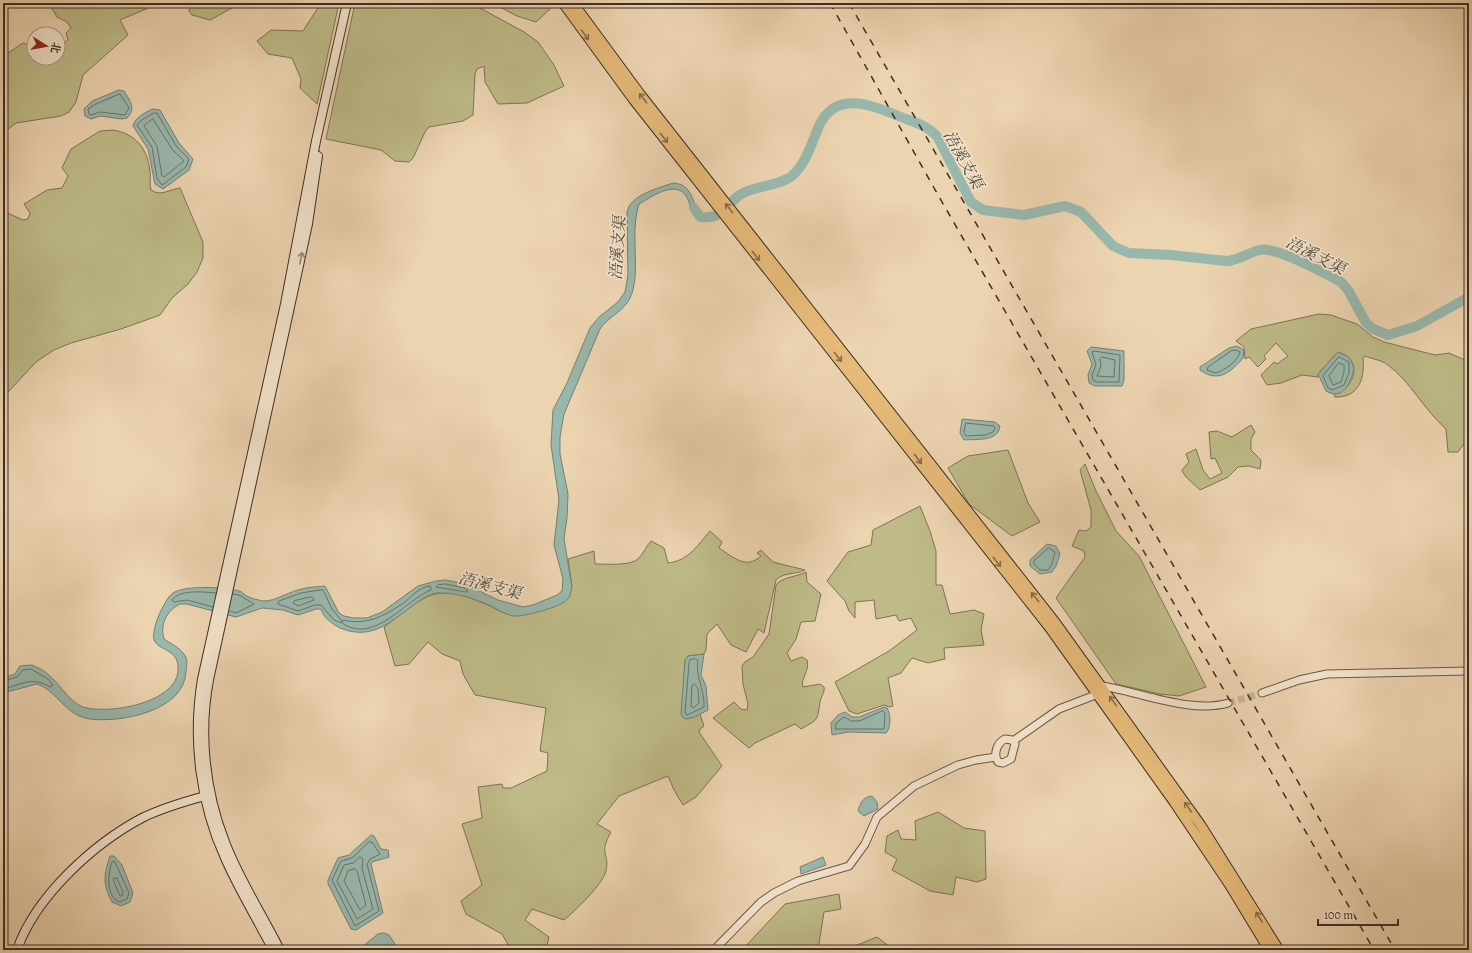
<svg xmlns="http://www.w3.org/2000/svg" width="1472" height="953" font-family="Alegreya,'Noto Serif SC',serif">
	<rect width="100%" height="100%" fill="#edd4b1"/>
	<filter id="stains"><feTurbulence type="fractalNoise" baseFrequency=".005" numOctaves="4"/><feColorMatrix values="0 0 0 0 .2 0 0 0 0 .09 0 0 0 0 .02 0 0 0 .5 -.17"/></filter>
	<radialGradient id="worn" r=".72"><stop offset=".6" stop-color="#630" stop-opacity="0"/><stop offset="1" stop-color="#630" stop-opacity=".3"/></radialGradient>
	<path fill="#bebb88" stroke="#7d7456" d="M 49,3 L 160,3 L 120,20 L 128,35 L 83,75 L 76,102 L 69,112 L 61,116 L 16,123 L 3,133 L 3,53 L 5,55 L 23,43 L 34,46 L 34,58 L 58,58 L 58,47 L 68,40 L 66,33 L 71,28 L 67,22 L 57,17 Z
		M 190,3 L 241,3 L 210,20 L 192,15 L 189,11 Z
		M 321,3 L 339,3 L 317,104 L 300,88 L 301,79 L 292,58 L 268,54 L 257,41 L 271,30 L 303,31 Z
		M 355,3 L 471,3 L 524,32 L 538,42 L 554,65 L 564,86 L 527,103 L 498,104 L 485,82 L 484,66 L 477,69 L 475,74 L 473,115 L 463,121 L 429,127 L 425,132 L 413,158 L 409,162 L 395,161 L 381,150 L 326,139 Z
		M 492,3 L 550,3 L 552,7 L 536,22 L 517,16 Z
		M 113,130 C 136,134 147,148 150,171 C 151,177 149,183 151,190 C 161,197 170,189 180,188 L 203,242 L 203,258 L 197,272 L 188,284 L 172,298 L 160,315 L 121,329 L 71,343 L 54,350 L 36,362 L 9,391 L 3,395 L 3,211 L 23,220 L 28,219 L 30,213 L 24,204 L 47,190 L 62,188 L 68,176 L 62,168 L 71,149 L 100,131 Z
		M 1319,314 L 1331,315 L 1357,324 L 1373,337 L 1384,342 L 1435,355 L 1449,353 L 1465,360 L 1469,366 L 1469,402 L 1464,407 L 1469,411 L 1469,437 L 1458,452 L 1448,452 L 1446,429 C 1424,410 1411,382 1388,365 C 1382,360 1372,359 1365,356 L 1363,358 C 1365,378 1359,398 1335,397 L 1334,394 C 1355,389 1364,359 1338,352 L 1318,374 L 1318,377 L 1302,375 L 1281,383 L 1267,385 L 1261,375 L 1274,362 L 1277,364 L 1288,356 L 1276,343 L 1264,356 L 1266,359 L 1258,367 L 1249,357 L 1245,359 L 1244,347 L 1236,341 L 1251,329 Z
		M 1251,425 L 1255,432 L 1251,439 L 1251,450 L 1261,460 L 1260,469 L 1249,466 L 1238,467 L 1228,477 L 1200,490 L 1185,476 L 1182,470 L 1189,462 L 1186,454 L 1196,449 L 1203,470 L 1210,479 L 1222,473 L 1215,458 L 1211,459 L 1209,432 L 1217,431 L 1232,437 Z
		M 1008,450 L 1028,503 L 1040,522 L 1012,536 L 969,504 L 948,468 L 968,456 Z
		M 1085,464 L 1096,491 L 1116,531 L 1139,556 L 1206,687 L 1179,696 L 1160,694 L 1116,684 L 1056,598 L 1085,557 L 1084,551 L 1072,546 L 1079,530 L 1086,531 L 1091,527 L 1091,510 L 1080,470 Z
		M 920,506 L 930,531 L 936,551 L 936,585 L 942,585 L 950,614 L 974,610 L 984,614 L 981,630 L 984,645 L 944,648 L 945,659 L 928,663 L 912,658 L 901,673 L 888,678 L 893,706 L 889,707 L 884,705 L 857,714 L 849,711 L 835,682 L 889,651 L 917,630 L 911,618 L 899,621 L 896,615 L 876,619 L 874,600 L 855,602 L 855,618 L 849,611 L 845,601 L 827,581 L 848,552 L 871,545 L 873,530 Z
		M 710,531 L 722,542 L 719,548 C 733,557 746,570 761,556 L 757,553 L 761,550 L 773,562 L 805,570 C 796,575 783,572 776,580 L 764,633 L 758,629 L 746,652 L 731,645 L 717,624 L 707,634 L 706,650 L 704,654 L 688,656 L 685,660 L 682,716 L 687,719 L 700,714 L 704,726 L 700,729 L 699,732 L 722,766 L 696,797 L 683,805 L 674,790 L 668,776 L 619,796 L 597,824 L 611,832 C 598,855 610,853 606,871 C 603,884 575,911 564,920 L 532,909 L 525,920 L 549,937 L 546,950 L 511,950 L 502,934 L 466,914 L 461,901 L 482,885 L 462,824 L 482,818 L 478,787 L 502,784 L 503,788 L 511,788 L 547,771 L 548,753 L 540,751 L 546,708 L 475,695 L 463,674 L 460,661 L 442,654 L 428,642 L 409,664 L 395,666 L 384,627 C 428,594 435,581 490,606 C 502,612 510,617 524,615 C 538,612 559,595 572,587 L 568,559 L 594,551 L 595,564 C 607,564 630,566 638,559 C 644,553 646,546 651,541 L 664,548 L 668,563 C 688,561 698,545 710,531 Z
		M 806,572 L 807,582 L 821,594 L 815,621 L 801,622 L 796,639 L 787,653 L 791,661 L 802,657 L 807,660 C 810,672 800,678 803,687 L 820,684 L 824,687 C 825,693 821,696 820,702 C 817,721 819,719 801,729 L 795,724 L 755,743 L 749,748 L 713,718 L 734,702 L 741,709 L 747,710 L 748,704 L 743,684 L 742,666 L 745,662 L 753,657 L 769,634 L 776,585 C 781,577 797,577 806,572 Z
		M 938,812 L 964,828 L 985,831 L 986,879 L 977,882 L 956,877 L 953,895 L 930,891 L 892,870 L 897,859 L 885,852 L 887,836 L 898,830 L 901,839 L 916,840 L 915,821 Z
		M 839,894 L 841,909 L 824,912 L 818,950 L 743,949 L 785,904 Z
		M 877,937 L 889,946 L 887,950 L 852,950 L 852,947 Z"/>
	<path fill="#99b8ad" stroke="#748176" d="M 119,90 L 124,91 C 131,102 136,108 127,118 L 122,119 L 100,116 L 91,119 L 85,116 L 84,109 L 92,101 Z
		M 152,109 L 160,110 L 179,143 L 193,159 L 189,170 L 163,189 L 155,184 L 148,149 L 133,126 C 135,117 145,113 152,109 Z
		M 673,183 C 694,184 691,204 701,214 L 700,220 C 693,216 691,209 689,202 C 680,176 653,196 639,204 C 629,235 642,273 630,298 C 624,311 608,317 600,329 L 564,414 L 560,437 L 560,454 L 568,494 L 567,518 L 564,539 L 572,587 C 571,591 571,595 568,599 C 562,607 523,617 513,616 C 505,614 498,610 491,606 C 474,599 457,592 438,593 C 431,593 425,597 419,601 C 393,619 374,642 340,628 C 333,624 323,618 321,609 L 316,609 L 298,615 L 283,610 L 262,608 L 236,617 L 187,604 L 180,604 C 166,611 160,625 164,639 C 170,643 180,648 184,654 C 188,659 187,665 186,671 C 185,711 121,723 90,719 C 64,715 59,692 37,684 L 3,693 L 3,678 L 15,674 L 20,666 L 32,665 C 39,668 47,672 52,678 C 62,687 70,702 83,707 C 108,715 176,703 178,671 C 180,647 157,652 154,639 C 151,629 165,598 173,593 C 184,585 226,587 239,591 C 243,592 241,592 244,594 C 248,598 258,600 264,601 C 275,601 287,593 298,590 C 307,587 316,587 325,586 L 339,613 L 344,616 L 354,618 L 367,618 L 382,612 L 418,586 L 436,581 L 446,580 L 465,584 L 498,600 L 523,607 L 533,605 L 557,595 L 562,591 L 563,579 L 554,545 L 559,500 L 551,445 L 553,410 L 567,383 L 590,328 L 599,317 L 618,302 L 625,292 L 628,275 L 627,213 C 629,195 659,188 673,183 Z
		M 1237,346 L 1244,350 L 1243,358 C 1230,373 1218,383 1200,370 L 1200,367 L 1229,348 Z
		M 1091,347 L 1124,351 L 1124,380 L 1122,386 L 1095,386 L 1089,383 L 1088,375 L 1092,364 L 1087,351 Z
		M 1338,352 L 1350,358 L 1354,368 C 1351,382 1343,401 1326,391 L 1318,374 Z
		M 962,419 L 995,422 L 1000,426 C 998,442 976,439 964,440 L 960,433 Z
		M 1047,544 L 1056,546 L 1060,554 L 1056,566 L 1052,572 L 1040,574 L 1030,566 L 1030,560 Z
		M 704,654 L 701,675 L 706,686 L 708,710 L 695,717 L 685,719 L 681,714 L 685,660 L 688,656 Z
		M 884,707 L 887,708 C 891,714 891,728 886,733 L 848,732 L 832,735 L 831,723 L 838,715 L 845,712 L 852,717 L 859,717 Z
		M 872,796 L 877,802 L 878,809 L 864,816 L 858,811 C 860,803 863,797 872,796 Z
		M 371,835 L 374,836 L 381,849 L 388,850 L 389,857 L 372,862 L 371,864 L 383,913 L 356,930 L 351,929 L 328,884 L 328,880 L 338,858 L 349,855 Z
		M 110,856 L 114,856 L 122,865 L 133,893 L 130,902 L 121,906 L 112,902 C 102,883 104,875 110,856 Z
		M 823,857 L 826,865 L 801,874 L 800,867 Z
		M 384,933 L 389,935 L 399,950 L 362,950 L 362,947 L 378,934 Z"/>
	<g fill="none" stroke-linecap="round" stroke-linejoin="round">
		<path stroke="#6a7368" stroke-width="1" d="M 120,94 L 129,108 L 125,115 L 100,112 L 91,115 L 89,114 L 88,109 L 94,105 Z
			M 154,113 L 157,113 L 176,146 L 189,159 L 186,167 L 162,185 L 157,178 L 152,147 L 137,125 L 142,120 Z
			M 153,119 L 172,149 L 184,161 L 164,177 L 162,176 L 157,146 L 144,126 Z
			M 1236,350 L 1240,352 C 1238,361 1224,371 1215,373 L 1207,370 L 1208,367 L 1231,351 Z
			M 1094,351 L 1120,355 L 1119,382 L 1097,382 L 1093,380 L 1092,375 L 1096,365 L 1092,352 Z
			M 1102,357 L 1115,360 L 1114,377 L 1097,376 L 1101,366 L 1100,359 Z
			M 1339,357 L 1349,362 L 1349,373 L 1344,385 L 1332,390 L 1328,388 L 1323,376 Z
			M 1339,363 L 1344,365 L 1344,372 L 1341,382 L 1333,385 L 1329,376 Z
			M 966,423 L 994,426 L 995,428 L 993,432 L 985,435 L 966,436 L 964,433 Z
			M 1049,548 L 1055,552 L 1052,564 L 1048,570 L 1040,570 L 1034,564 L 1034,561 Z
			M 446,584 L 464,588 L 468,591 L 466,592 L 436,587 L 438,585 Z
			M 429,586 L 431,587 L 431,590 C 404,601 374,645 342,623 L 343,620 C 367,626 387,615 406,601 C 413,595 419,588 429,586 Z
			M 323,590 L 332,609 L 341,620 L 341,623 L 334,620 L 321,605 L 315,605 L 298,611 L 278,604 L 279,601 L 301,593 Z
			M 312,597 L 314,600 L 298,606 L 293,603 L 294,601 Z
			M 213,607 L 187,600 L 174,602 L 172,600 C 180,589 204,592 216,593
			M 229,611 L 236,613 L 254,604 L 239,595 L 233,594
			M 696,659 L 698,661 C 695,677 705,690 704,707 L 687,715 L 685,713 L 689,663 L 690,660 Z
			M 3,681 L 17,677 L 23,670 L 31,669 L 48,679 L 53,685 L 50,687 C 31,676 23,684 3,689
			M 694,684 L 698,688 L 699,703 L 693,708 L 691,706 L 692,686 Z
			M 883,711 L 885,713 L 884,729 L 835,729 L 836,723 L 844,717 L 851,721 L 859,721 Z
			M 369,842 L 372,842 L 380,854 L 370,859 L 367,864 L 379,911 L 355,926 L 332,880 L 341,861 L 352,858 Z
			M 360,857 L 363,859 L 362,868 L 373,909 L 357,919 L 337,881 L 344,865 L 353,863 Z
			M 115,862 L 129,893 L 127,899 L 120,902 C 105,897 108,873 112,862 Z
			M 355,869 L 357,871 L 366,905 L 360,910 L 344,881 L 348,871 Z
			M 114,878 L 117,878 L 123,892 L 122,896 L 120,896 L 114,882 Z"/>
		<path stroke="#99b8ad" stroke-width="10" d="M 694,208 L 700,217 C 726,220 726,202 743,193 C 755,187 783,184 792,176 C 807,162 811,144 819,126 C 835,91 870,104 896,115 C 910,121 929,125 938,138 L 971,202 L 983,210 L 1024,215 L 1065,206 L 1081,212 L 1113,246 L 1129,253 L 1171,255 L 1227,261 C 1239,260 1248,253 1259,250 C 1277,246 1324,273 1341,282 L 1348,290 L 1366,323 L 1373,329 L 1388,335 L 1417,326 L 1469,297"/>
		<path stroke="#cab395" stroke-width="7" stroke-dasharray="7 3.5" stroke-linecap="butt" d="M 1228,703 L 1262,693"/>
		<defs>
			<path id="tertiary" d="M 1102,686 C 1140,692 1191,714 1228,703
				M 1262,693 L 1299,680 L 1327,674 L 1469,671
				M 1005,739 L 1012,740 L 1015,744 L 1011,759 L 1003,763 L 998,762 C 993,754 997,743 1005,739 Z
				M 1013,741 L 1059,709 L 1098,694
				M 714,950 L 761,902 L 774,893 L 798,881 L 849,866 L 865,844 L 877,817 L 914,786 L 958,765 L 976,760 L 996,757"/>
			<path id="secondary" d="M 17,950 C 35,897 93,844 142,818 C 162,808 183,802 205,796
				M 273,950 C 257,919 239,890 225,858 C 200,803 192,739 202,679 L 285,304 L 316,141 L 347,3
				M 280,950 C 262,914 239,879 225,842 C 205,791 199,733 209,680 L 308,224 L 318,156"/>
			<path id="primary" d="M 563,3 L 633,99 L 1049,627 L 1174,802 L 1229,884 L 1269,950
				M 573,3 L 640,94 L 1055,622 L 1200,824 L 1279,950"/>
		</defs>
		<use href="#tertiary" stroke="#685846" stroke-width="9"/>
		<use href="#secondary" stroke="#3c2e23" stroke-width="10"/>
		<use href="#primary" stroke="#3c2e23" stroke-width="11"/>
		<use href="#tertiary" stroke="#f3e3cc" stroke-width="7"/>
		<use href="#secondary" stroke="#f3e3cc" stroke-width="8"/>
		<use href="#primary" stroke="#e6ba78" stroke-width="9"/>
		<path stroke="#3c2e23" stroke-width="1.5" stroke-dasharray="7 7" stroke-linecap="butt" d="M 830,3 L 942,202 L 1374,950
			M 849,3 L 1395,950"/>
	</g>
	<defs><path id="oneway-shaft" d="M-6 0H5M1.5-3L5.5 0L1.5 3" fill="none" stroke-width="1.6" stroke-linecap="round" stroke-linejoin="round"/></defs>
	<g stroke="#886d49">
		<use href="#oneway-shaft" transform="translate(585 35) rotate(54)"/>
		<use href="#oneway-shaft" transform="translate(643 98) rotate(-128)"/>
		<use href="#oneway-shaft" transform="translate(664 138) rotate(52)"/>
		<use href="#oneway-shaft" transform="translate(729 208) rotate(-128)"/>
		<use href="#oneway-shaft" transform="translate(756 256) rotate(52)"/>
		<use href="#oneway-shaft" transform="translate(838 357) rotate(52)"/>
		<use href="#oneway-shaft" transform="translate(918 459) rotate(53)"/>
		<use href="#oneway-shaft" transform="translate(997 562) rotate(51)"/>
		<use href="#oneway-shaft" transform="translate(1035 597) rotate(-129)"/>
		<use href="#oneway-shaft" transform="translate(1113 701) rotate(-126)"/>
		<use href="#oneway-shaft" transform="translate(1188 807) rotate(-124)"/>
		<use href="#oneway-shaft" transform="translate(1259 917) rotate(-121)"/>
	</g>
	<use stroke="#988878" href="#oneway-shaft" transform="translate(301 258) rotate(-78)"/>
	<g text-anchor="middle" stroke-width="3.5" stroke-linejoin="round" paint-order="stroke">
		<g font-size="16" font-style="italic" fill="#4f4a3f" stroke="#f3e3cc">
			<text transform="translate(964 159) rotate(61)" y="6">浯溪支渠</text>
			<text transform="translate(617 248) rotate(-86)" y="6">浯溪支渠</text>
			<text transform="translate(1316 255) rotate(27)" y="6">浯溪支渠</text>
			<text transform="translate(490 585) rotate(15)" y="6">浯溪支渠</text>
		</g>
	</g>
	<rect width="1472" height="953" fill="none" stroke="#edd4b1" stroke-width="16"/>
	<rect x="4" y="4" width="1464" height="945" fill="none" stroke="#3c2e23" stroke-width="2"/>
	<rect x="8" y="8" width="1456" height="937" fill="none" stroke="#3c2e23"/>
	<g transform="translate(46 46) rotate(101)"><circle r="19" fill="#f3e3cc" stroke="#aa9b88"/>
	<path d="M0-3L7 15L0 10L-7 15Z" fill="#8f2418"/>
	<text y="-6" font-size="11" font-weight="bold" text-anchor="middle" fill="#3c2e23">北</text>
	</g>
	<path d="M1318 919v6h80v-6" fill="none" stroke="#3c2e23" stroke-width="2"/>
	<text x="1324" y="919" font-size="12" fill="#3c2e23" stroke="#f3e3cc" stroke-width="3" paint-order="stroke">100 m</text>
	<rect width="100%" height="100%" filter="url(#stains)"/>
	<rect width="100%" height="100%" fill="url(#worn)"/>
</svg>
